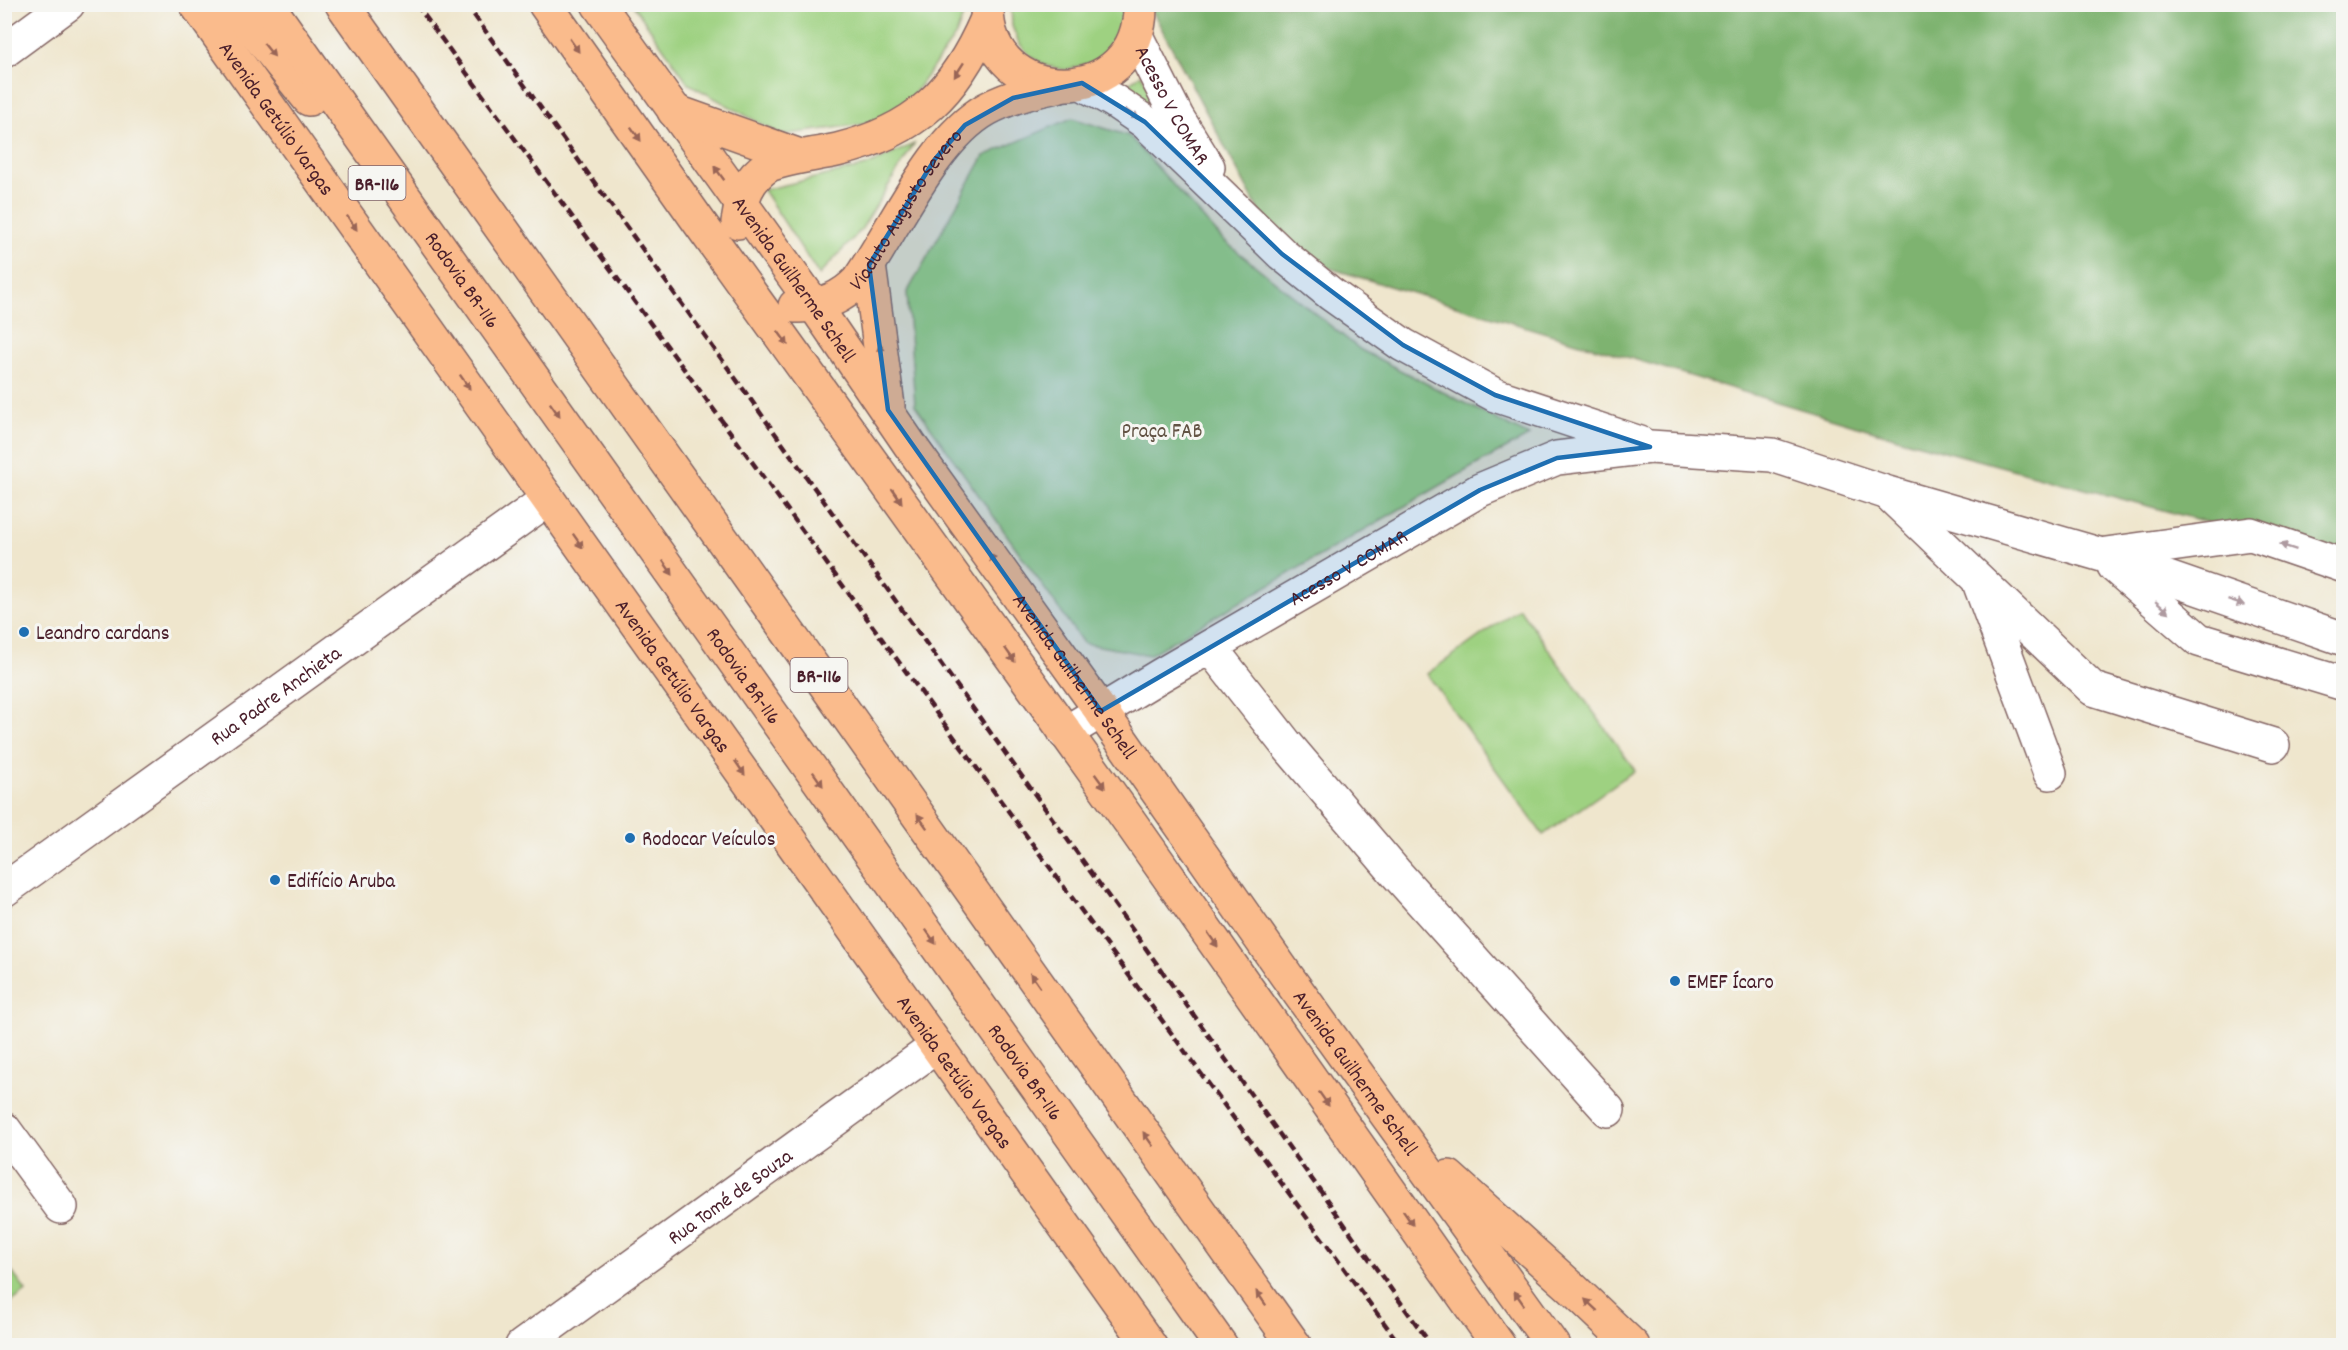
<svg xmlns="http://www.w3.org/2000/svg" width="2348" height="1350" font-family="Dekko,sans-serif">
	<rect width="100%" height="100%" fill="#f6f6f2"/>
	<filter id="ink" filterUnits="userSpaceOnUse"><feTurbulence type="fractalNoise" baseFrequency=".0167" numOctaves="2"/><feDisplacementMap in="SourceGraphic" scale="12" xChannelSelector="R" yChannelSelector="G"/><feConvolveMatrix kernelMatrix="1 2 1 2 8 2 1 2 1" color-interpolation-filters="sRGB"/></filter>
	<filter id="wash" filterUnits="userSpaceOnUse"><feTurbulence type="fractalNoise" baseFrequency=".008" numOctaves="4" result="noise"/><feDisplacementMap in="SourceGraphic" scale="24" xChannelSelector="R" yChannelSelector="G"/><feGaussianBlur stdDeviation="1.35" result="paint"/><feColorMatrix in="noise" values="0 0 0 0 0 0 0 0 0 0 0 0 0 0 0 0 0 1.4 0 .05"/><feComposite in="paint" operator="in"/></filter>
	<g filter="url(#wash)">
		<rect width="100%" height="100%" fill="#efe6cd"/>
		<path fill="#9ed181" stroke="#747856" stroke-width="1.5" d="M 1011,4 L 1126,4 L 1124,29 L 1100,60 L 1065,70 L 1047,66 L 1031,57 L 1019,43 L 1012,26 Z
			M 633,5 L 967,5 L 956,35 L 895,120 L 781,135 L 689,84 Z
			M 1141,74 L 1175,131 L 1119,91 Z
			M 1072,118 L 1129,136 L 1223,240 L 1361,350 L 1529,436 L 1474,466 L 1149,655 L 1083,643 L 915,405 L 907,293 L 984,156 Z
			M 914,144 L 861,230 L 819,275 L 763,190 L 866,166 Z
			M 1519,608 L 1635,770 L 1543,835 L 1427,674 Z
			M 4,1261 L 26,1291 L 5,1307 L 4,1307 Z"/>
		<path fill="#7eb36f" stroke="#64694d" stroke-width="1.5" d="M 1149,5 L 2343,5 L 2343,579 L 2251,534 L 1904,440 L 1282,254 Z"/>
	</g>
	<g filter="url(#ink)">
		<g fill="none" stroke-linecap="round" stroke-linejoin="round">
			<defs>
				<g id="minor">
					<path id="s1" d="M 1136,36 L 1177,117 L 1208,167"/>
					<path d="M 4,51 L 68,4"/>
					<path d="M 1082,83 L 1114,101 L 1145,122 L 1282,254 L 1331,294 L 1403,345 L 1495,395 L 1640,443"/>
					<path d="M 1891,496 L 2093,689 L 2273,745"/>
					<path d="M 2106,554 L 2251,534 L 2344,566"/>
					<path d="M 2114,566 L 2199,640 L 2344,684"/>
					<path d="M 1980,585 L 2050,773"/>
					<path d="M 1210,647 L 1286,744 L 1395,872 L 1608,1110"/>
					<path id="s2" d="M 1065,733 L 1161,675 L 1480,490 L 1557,458 L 1650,447 L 1772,455 L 1888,493 L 2102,555 L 2344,639"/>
					<path id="s3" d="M 4,890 L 548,499"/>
					<path d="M 4,1129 L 61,1207"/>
					<path id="s4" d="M 522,1346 L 937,1046"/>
				</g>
				<g id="major">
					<path id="s5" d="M 196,4 L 1150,1346"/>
					<path d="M 545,4 L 699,222 L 1130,822 L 1499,1346"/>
					<path id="s6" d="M 598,4 L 815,306 L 910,445 L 1101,711 L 1286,975 L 1553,1346"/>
					<path d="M 987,7 C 986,111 1143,110 1140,4"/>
					<path d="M 674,111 L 800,156"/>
					<path d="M 738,222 C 742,197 747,179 769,165 C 791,157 814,155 837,150 C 916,131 955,93 987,19"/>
					<path d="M 869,265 L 888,406"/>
					<path id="s7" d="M 795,306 C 819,307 841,299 858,281 C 894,230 933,139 987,109 C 1009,97 1033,91 1057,86"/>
					<path d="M 1449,1177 L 1571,1287 L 1633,1346"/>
				</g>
				<g id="highway">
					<path d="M 233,4 L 309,99"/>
					<path id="s8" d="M 267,4 L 1221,1346"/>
					<path d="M 342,4 L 1295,1346"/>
				</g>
			</defs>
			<use href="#minor" stroke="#846564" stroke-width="36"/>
			<use href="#major" stroke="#846564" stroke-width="36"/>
			<use href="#highway" stroke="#846564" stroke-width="36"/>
			<use href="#minor" stroke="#fff" stroke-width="33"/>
			<use href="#major" stroke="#fabb8c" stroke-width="33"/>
			<use href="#highway" stroke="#fabb8c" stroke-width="33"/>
			<path stroke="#4a1f2b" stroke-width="4.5" stroke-dasharray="9 4.5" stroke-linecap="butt" d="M 416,4 L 1401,1346
				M 466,4 L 1432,1346"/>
		</g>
		<defs><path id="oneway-solid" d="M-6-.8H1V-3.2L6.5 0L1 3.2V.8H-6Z" transform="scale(1.5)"/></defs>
		<g fill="#996557">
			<use href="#oneway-solid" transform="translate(574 45) rotate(55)"/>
			<use href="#oneway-solid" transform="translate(269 50) rotate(51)"/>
			<use href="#oneway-solid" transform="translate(959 70) rotate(123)"/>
			<use href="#oneway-solid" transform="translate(636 134) rotate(55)"/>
			<use href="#oneway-solid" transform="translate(719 173) rotate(-126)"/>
			<use href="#oneway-solid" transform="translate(352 223) rotate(55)"/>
			<use href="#oneway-solid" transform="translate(783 338) rotate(54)"/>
			<use href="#oneway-solid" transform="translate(881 352) rotate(-97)"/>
			<use href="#oneway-solid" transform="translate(465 382) rotate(55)"/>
			<use href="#oneway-solid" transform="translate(555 410) rotate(55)"/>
			<use href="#oneway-solid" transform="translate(897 496) rotate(55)"/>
			<use href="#oneway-solid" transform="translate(578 541) rotate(55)"/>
			<use href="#oneway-solid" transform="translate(994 561) rotate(-126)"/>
			<use href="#oneway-solid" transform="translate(668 568) rotate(55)"/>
			<use href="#oneway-solid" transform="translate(1010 655) rotate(55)"/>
			<use href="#oneway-solid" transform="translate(740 768) rotate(55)"/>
			<use href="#oneway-solid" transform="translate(818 779) rotate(55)"/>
			<use href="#oneway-solid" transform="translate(1100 781) rotate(54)"/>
			<use href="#oneway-solid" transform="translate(922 821) rotate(-125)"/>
			<use href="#oneway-solid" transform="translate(931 937) rotate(55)"/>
			<use href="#oneway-solid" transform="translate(1213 940) rotate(55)"/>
			<use href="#oneway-solid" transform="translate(1035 980) rotate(-125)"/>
			<use href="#oneway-solid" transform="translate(1324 1099) rotate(55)"/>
			<use href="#oneway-solid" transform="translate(1148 1139) rotate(-125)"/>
			<use href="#oneway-solid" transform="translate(1408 1218) rotate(55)"/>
			<use href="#oneway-solid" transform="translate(1261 1298) rotate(-125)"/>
			<use href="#oneway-solid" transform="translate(1519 1298) rotate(-125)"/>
			<use href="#oneway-solid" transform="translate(1591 1305) rotate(-137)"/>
		</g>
		<g fill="#ae9aa0">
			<use href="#oneway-solid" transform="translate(1132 114) rotate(35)"/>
			<use href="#oneway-solid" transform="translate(2288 547) rotate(-161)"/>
			<use href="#oneway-solid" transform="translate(2236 602) rotate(19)"/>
			<use href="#oneway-solid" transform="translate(2162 607) rotate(41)"/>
		</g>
	</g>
	<path fill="#1f6fb2" fill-opacity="0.2" stroke="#1f6fb2" stroke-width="4.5" stroke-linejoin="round" d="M 1082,83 L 1145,122 L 1282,254 L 1403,345 L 1495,395 L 1650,447 L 1557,458 L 1480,490 L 1101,711 L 888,410 L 869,265 L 935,159 L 965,125 L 1013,98 Z"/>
	<g fill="#1f6fb2" stroke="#f6f6f2" stroke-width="2">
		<circle cx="24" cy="632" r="6"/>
		<circle cx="630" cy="838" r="6"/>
		<circle cx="275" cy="880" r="6"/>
		<circle cx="1675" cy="981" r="6"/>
	</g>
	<g text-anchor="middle" stroke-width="6" stroke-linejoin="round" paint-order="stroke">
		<g fill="#f6f6f2" stroke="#7e6067" stroke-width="1.5">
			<rect x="348.5" y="166" width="57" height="34" rx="4.5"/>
			<rect x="790.5" y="658" width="57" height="34" rx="4.5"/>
		</g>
		<g font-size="20" font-weight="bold" fill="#4a1f2b">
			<text x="377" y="190">BR-116</text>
			<text x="819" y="682">BR-116</text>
		</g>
		<g font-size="21" fill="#4a1f2b" stroke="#f6f6f2">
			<text dy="7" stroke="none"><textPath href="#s1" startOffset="78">Acesso V COMAR</textPath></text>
			<text dy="7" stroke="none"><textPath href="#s5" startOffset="140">Avenida Getúlio Vargas</textPath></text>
			<text dy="7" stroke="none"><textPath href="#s7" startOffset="156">Viaduto Augusto Severo</textPath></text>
			<text dy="7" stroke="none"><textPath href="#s6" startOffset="338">Avenida Guilherme Schell</textPath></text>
			<text dy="7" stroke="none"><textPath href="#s8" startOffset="338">Rodovia BR-116</textPath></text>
			<text dy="7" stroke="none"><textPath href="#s2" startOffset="328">Acesso V COMAR</textPath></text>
			<text dy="7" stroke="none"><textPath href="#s5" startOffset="824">Avenida Getúlio Vargas</textPath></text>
			<text dy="7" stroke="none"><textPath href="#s8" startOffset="824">Rodovia BR-116</textPath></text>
			<text dy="7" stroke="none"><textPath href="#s6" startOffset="824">Avenida Guilherme Schell</textPath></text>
			<text dy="7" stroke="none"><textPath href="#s3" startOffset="334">Rua Padre Anchieta</textPath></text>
			<text dy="7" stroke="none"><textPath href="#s5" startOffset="1310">Avenida Getúlio Vargas</textPath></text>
			<text dy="7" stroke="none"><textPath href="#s8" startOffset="1310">Rodovia BR-116</textPath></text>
			<text dy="7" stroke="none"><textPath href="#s6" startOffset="1310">Avenida Guilherme Schell</textPath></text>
			<text dy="7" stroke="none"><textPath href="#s4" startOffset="256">Rua Tomé de Souza</textPath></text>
		</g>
		<g font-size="21" fill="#635445" stroke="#f6f6f2">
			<text x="1162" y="437">Praça FAB</text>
		</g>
		<g font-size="21" fill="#4a1f2b" stroke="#f6f6f2" text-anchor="start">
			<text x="36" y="639">Leandro cardans</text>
			<text x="642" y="845">Rodocar Veículos</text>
			<text x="287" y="887">Edifício Aruba</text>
			<text x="1687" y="988">EMEF Ícaro</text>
		</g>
	</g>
	<rect width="2348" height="1350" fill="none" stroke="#f6f6f2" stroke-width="24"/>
</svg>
